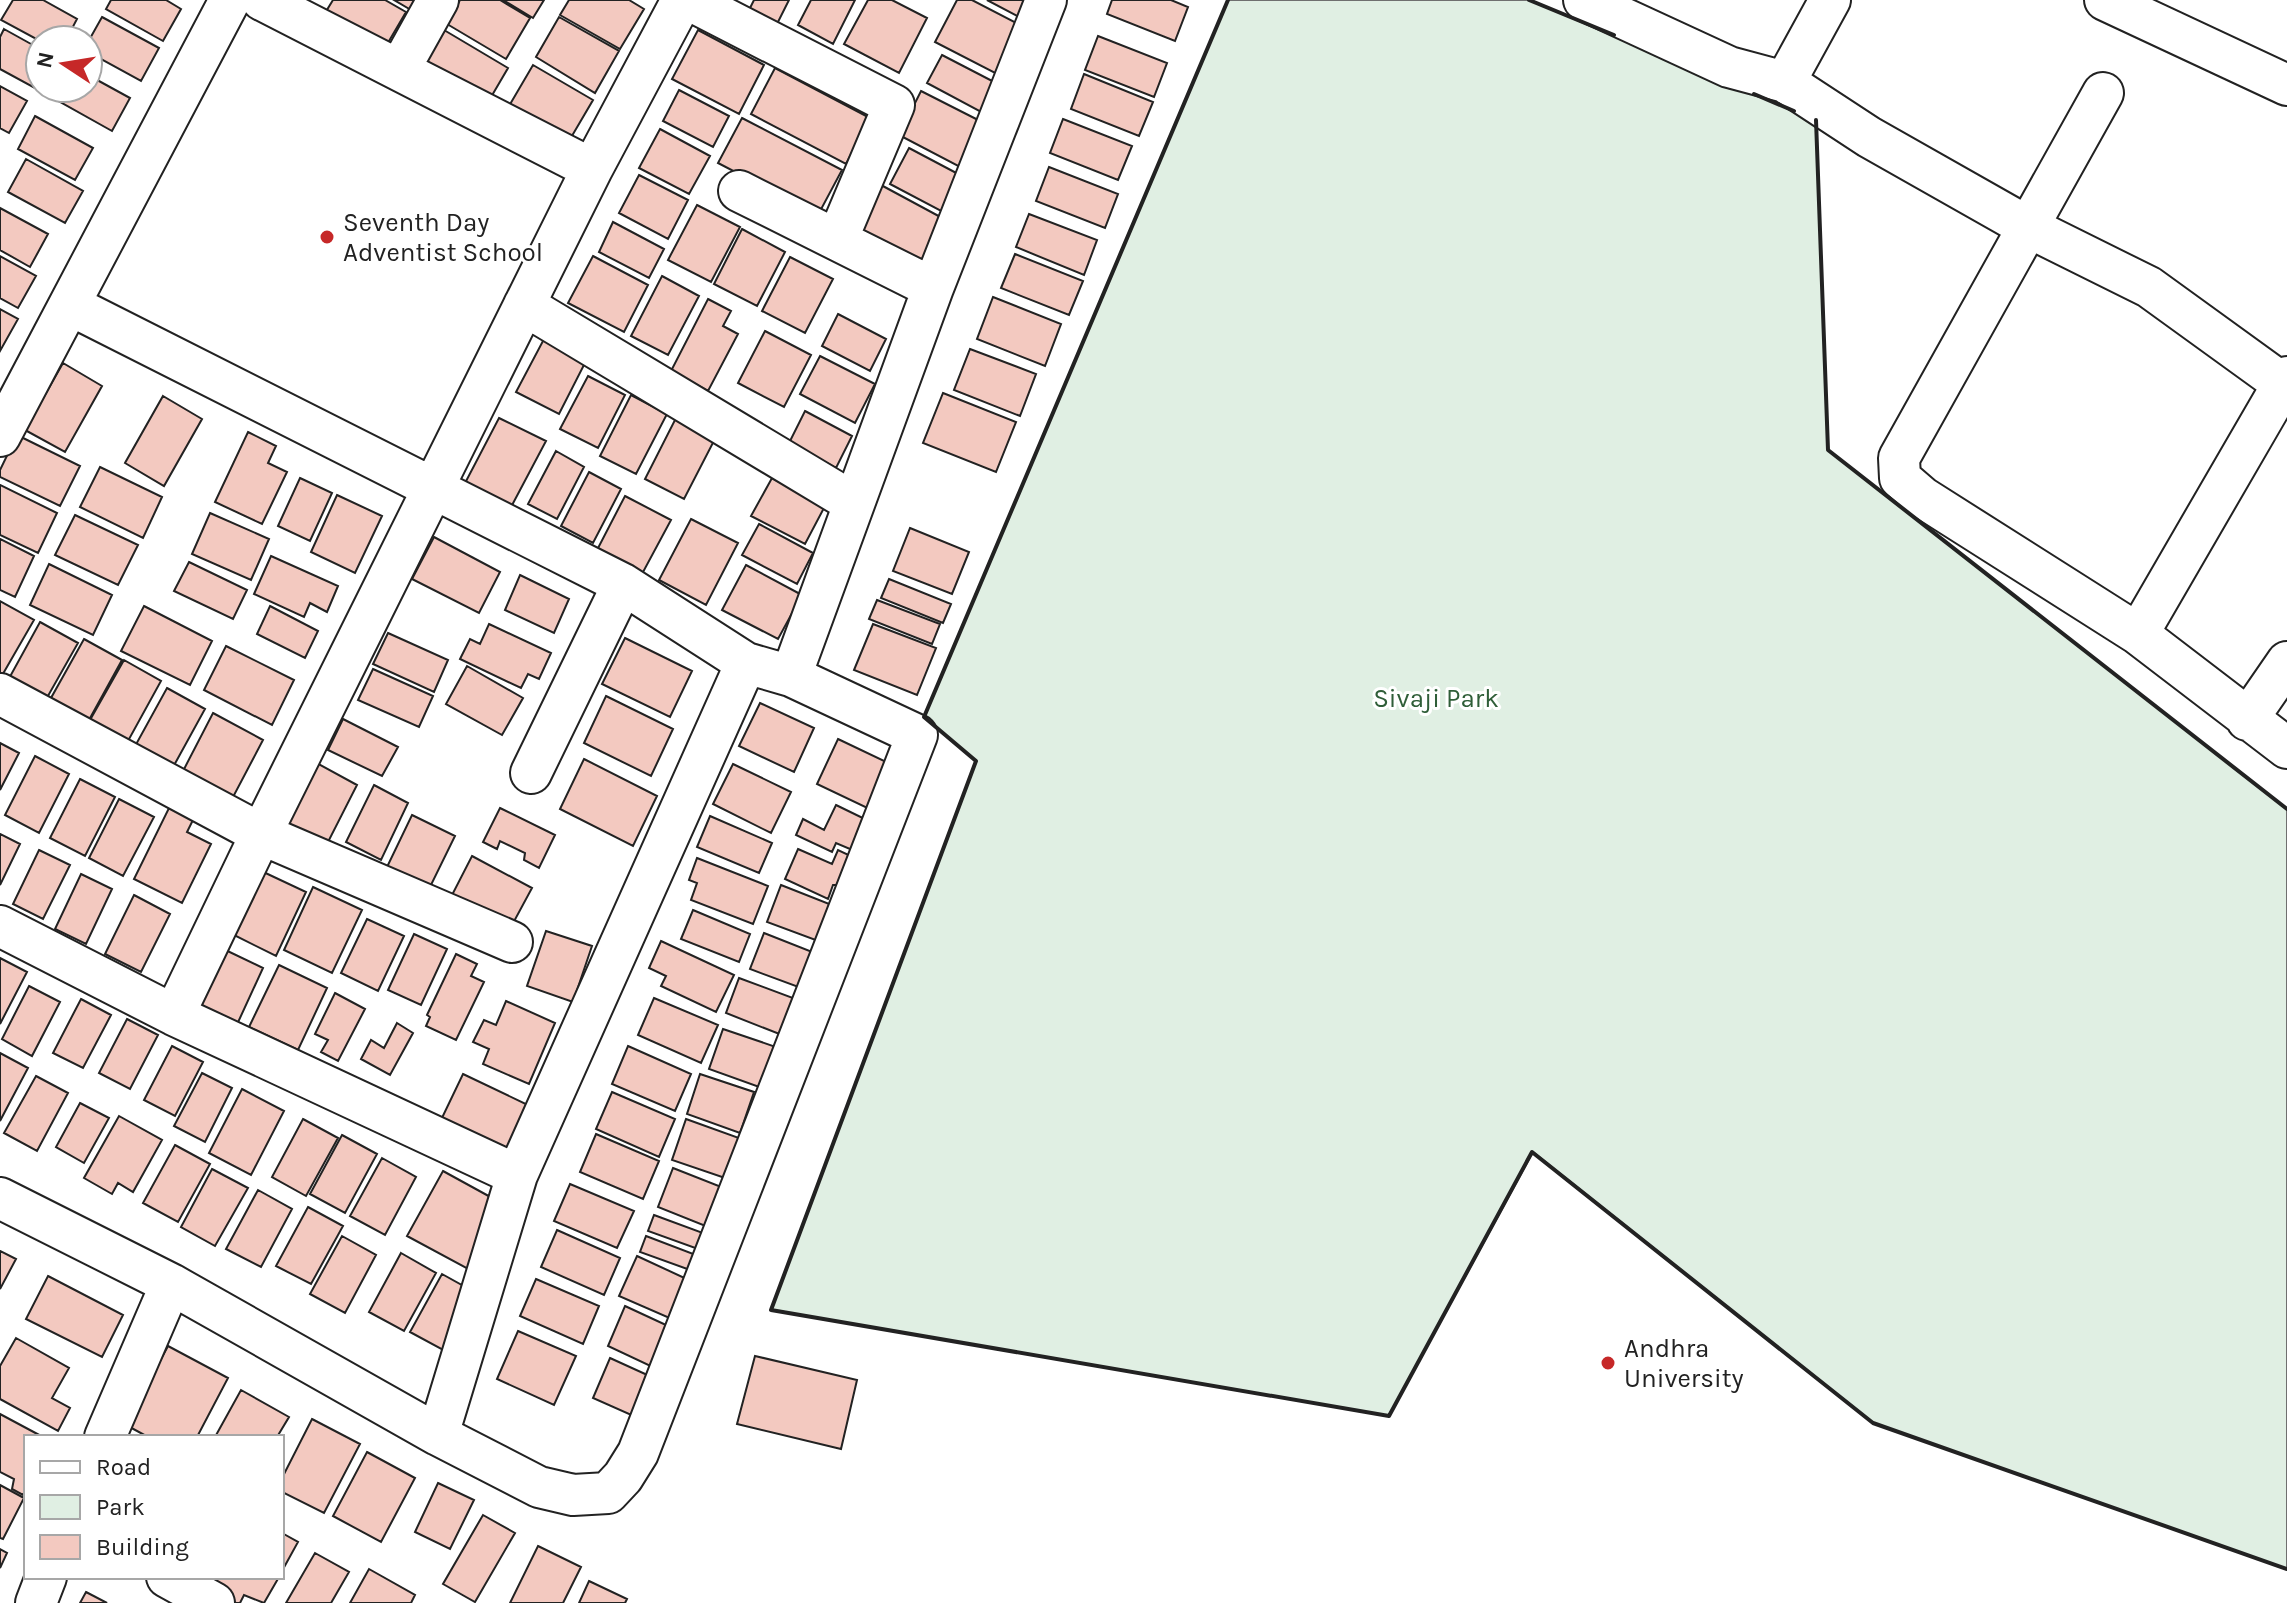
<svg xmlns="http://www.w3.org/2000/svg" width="2287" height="1603" font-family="Karla,sans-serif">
	<rect width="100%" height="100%" fill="#fff"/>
	<path fill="#e0efe3" stroke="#6f6f6f" stroke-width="2" d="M 1228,0 L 1529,0 L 1816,120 L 1828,450 L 2287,809 L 2287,1569 L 1873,1423 L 1533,1152 L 1389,1416 L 771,1310 L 976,761 L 924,717 Z"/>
	<path fill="#f3c9c0" stroke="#222" stroke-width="2" d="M 13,0 L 43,0 L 77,19 L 66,40 L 40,41 L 1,20 Z
		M 111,0 L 166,0 L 181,9 L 163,41 L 106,9 Z
		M 333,0 L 385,0 L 406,12 L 382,53 L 322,18 Z
		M 394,0 L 417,0 L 411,10 Z
		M 460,0 L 500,0 L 530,18 L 506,59 L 447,24 Z
		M 503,0 L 544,0 L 533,18 Z
		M 569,0 L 629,0 L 644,9 L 620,49 L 560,15 Z
		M 754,0 L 789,0 L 776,26 L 748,12 Z
		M 811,0 L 855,0 L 833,44 L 798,25 Z
		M 868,0 L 892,0 L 927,18 L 899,73 L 844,44 Z
		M 957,0 L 972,0 L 1022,26 L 997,74 L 935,42 Z
		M 987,0 L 1030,0 L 1021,18 Z
		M 1112,0 L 1171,0 L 1188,7 L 1175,41 L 1107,14 Z
		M 102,17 L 159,48 L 141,81 L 88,52 L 88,42 Z
		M 559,17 L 619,51 L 595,93 L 536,57 Z
		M 4,29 L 40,49 L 40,88 L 47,88 L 44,93 L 0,69 L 0,37 Z
		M 444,30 L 508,68 L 487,104 L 423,66 Z
		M 698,30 L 764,65 L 739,114 L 672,79 Z
		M 1098,36 L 1167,63 L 1154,97 L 1085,70 Z
		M 942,55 L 998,84 L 983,113 L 927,83 Z
		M 533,65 L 593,100 L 569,141 L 509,106 Z
		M 775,68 L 870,118 L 846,164 L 751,114 Z
		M 1084,74 L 1153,102 L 1139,136 L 1071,109 Z
		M 88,75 L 130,98 L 112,131 L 55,99 L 61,88 L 88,88 Z
		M 0,86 L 27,101 L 9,133 L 0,128 Z
		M 679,90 L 729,116 L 713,147 L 663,121 Z
		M 921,91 L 986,124 L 962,168 L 899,135 Z
		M 35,116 L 93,148 L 75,180 L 18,149 Z
		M 742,118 L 842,170 L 818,215 L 718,163 Z
		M 1063,119 L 1132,146 L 1118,180 L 1050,153 Z
		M 660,129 L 710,156 L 689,194 L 639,168 Z
		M 909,148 L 962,176 L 943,212 L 890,184 Z
		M 26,159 L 83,191 L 65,223 L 8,192 Z
		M 1049,167 L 1118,194 L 1105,228 L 1036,201 Z
		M 639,175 L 688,200 L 668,239 L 619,213 Z
		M 881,185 L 946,220 L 921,269 L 855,235 Z
		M 697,205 L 740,227 L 711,282 L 668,260 Z
		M 0,208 L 48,234 L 30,267 L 0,250 Z
		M 1029,214 L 1097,240 L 1084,275 L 1016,247 Z
		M 613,222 L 664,249 L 649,278 L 599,252 Z
		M 742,229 L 785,252 L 757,306 L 714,284 Z
		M 1015,254 L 1083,281 L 1069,315 L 1001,288 Z
		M 0,256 L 36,276 L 18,308 L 0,298 Z
		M 593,256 L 648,285 L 624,332 L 568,303 Z
		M 790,257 L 833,279 L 805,333 L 762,311 Z
		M 662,276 L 699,296 L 668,355 L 631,336 Z
		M 993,297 L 1061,324 L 1045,366 L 977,339 Z
		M 708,299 L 731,311 L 723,326 L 738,334 L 708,391 L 671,371 Z
		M 0,309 L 18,319 L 0,351 Z
		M 838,314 L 886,339 L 870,371 L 822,346 Z
		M 765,331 L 811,355 L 784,407 L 738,383 Z
		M 544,339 L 586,361 L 559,414 L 516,392 Z
		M 970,349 L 1036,374 L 1020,416 L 954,390 Z
		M 820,356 L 875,384 L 855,423 L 800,394 Z
		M 63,363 L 102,386 L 65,452 L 25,430 Z
		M 588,376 L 625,395 L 598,448 L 560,429 Z
		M 943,393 L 1016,422 L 996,472 L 923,443 Z
		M 631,395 L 667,414 L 636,474 L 600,456 Z
		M 163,396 L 202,419 L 164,486 L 125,463 Z
		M 805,411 L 852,436 L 836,468 L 789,443 Z
		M 678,414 L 717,435 L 684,499 L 645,479 Z
		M 499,418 L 546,441 L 510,509 L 464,485 Z
		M 248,432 L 276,446 L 268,463 L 287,472 L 262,524 L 215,502 Z
		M 17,435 L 80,466 L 60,506 L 0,477 L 0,470 Z
		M 556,451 L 584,467 L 557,519 L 528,504 Z
		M 100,467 L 162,497 L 143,538 L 80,507 Z
		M 589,472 L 621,489 L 593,543 L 561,526 Z
		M 300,478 L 332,493 L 310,541 L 278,526 Z
		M 772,478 L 825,506 L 805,544 L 751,516 Z
		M 0,485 L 57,513 L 38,553 L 0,535 Z
		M 337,495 L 382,516 L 355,573 L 311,552 Z
		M 625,496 L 671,520 L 642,574 L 597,550 Z
		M 210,513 L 269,539 L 251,580 L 192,554 Z
		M 75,515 L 138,545 L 118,585 L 55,555 Z
		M 691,519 L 738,543 L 706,605 L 659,580 Z
		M 759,524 L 813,553 L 797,584 L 742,555 Z
		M 910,528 L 969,552 L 952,594 L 893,571 Z
		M 434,537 L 500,572 L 479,613 L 412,579 Z
		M 0,539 L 34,556 L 15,597 L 0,590 Z
		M 271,556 L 338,586 L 327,612 L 310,603 L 304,617 L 254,594 Z
		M 189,562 L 247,590 L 233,619 L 174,591 Z
		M 49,564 L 112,595 L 93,635 L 30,605 Z
		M 746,565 L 802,595 L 778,639 L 722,610 Z
		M 520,575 L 569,599 L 554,633 L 505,610 Z
		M 889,579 L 951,604 L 943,623 L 881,598 Z
		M 877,600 L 940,624 L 932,644 L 869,619 Z
		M 0,601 L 34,620 L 0,679 Z
		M 144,606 L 212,641 L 190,685 L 121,651 Z
		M 270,606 L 318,631 L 305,658 L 257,634 Z
		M 40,622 L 78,643 L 44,703 L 7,682 Z
		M 489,624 L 551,653 L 539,679 L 528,674 L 521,688 L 460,659 L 470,639 L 480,644 Z
		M 873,624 L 936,648 L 917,695 L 854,670 Z
		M 388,633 L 448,660 L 434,692 L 373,664 Z
		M 625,638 L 692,671 L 670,717 L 602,684 Z
		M 84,639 L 122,660 L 89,720 L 51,698 Z
		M 226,646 L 294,680 L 272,725 L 204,690 Z
		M 124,660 L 161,681 L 128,741 L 90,720 Z
		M 467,666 L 523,698 L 502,735 L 446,704 Z
		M 373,669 L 433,696 L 419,727 L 358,700 Z
		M 167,688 L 205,709 L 172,769 L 134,748 Z
		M 606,696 L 673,729 L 651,776 L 584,743 Z
		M 760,703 L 814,728 L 794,772 L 739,746 Z
		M 213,713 L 263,740 L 232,799 L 182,773 Z
		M 343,719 L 398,747 L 382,776 L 328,750 Z
		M 838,739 L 903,770 L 882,815 L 817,784 Z
		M 0,743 L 19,753 L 0,790 Z
		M 35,756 L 69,774 L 39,833 L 5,815 Z
		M 584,759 L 657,796 L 633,846 L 560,809 Z
		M 313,761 L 357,785 L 326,846 L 283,824 Z
		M 733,764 L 791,792 L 771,833 L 713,804 Z
		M 80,779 L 115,797 L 85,856 L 50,838 Z
		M 374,785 L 408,803 L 381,860 L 346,842 Z
		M 119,799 L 154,817 L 123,876 L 89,858 Z
		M 836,805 L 871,822 L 857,852 L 836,843 L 832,852 L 796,835 L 803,819 L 824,830 Z
		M 169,808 L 193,820 L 187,832 L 211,844 L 182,903 L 134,879 Z
		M 500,808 L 555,835 L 539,868 L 524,860 L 525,853 L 500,841 L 497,849 L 483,842 Z
		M 412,815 L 455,836 L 430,887 L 387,867 Z
		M 710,816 L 772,843 L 759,873 L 697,847 Z
		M 0,834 L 20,844 L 0,885 Z
		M 798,849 L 832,864 L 838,850 L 855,858 L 843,885 L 833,885 L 828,899 L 785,879 Z
		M 39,850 L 70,865 L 43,919 L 13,904 Z
		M 472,856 L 532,888 L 511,927 L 452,895 Z
		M 697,858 L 768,886 L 753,924 L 691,900 L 697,883 L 689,880 Z
		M 257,869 L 306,892 L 276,956 L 228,932 Z
		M 81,874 L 112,889 L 86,944 L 55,929 Z
		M 781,885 L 842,909 L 829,945 L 767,922 Z
		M 313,887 L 362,910 L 332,973 L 284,950 Z
		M 134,895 L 170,914 L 141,972 L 105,954 Z
		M 693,910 L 750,934 L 739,962 L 681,939 Z
		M 367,919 L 404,936 L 378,991 L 341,973 Z
		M 546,931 L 592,946 L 573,1002 L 527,986 Z
		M 764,933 L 825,957 L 812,992 L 750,969 Z
		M 414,934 L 447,949 L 421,1005 L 388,990 Z
		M 661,941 L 734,975 L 716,1012 L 661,986 L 666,976 L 649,968 Z
		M 215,945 L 263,968 L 234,1031 L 185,1008 Z
		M 456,954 L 477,964 L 471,976 L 484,982 L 456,1040 L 426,1026 L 430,1017 L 427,1015 Z
		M 0,958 L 27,972 L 0,1024 Z
		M 279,965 L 327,988 L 298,1050 L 249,1027 Z
		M 739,978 L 801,1001 L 787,1037 L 726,1013 Z
		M 29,986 L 60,1002 L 32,1056 L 2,1039 Z
		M 335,993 L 365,1009 L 338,1061 L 321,1052 L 328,1040 L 315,1034 Z
		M 654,998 L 718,1025 L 701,1063 L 638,1035 Z
		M 81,999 L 111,1015 L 83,1068 L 53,1053 Z
		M 506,1001 L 555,1023 L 529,1084 L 483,1064 L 489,1049 L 473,1042 L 484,1020 L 496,1025 Z
		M 127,1019 L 158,1035 L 130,1089 L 99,1073 Z
		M 397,1023 L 413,1033 L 390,1075 L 361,1059 L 371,1040 L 384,1048 Z
		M 723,1029 L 776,1047 L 762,1088 L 709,1069 Z
		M 172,1046 L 203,1062 L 175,1116 L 144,1100 Z
		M 628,1046 L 691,1074 L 675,1111 L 612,1084 Z
		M 0,1053 L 28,1068 L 0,1121 Z
		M 202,1073 L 232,1088 L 205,1142 L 174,1126 Z
		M 463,1074 L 530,1106 L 508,1154 L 440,1122 Z
		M 700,1074 L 754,1092 L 740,1133 L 687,1114 Z
		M 36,1076 L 68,1093 L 37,1151 L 4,1133 Z
		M 242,1089 L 284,1111 L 251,1175 L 209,1153 Z
		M 612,1092 L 675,1119 L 659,1157 L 596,1129 Z
		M 80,1103 L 109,1118 L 84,1163 L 56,1147 Z
		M 119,1116 L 162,1140 L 133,1192 L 118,1183 L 112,1194 L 84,1178 Z
		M 303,1119 L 338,1138 L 306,1196 L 272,1177 Z
		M 686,1119 L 739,1138 L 725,1178 L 672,1160 Z
		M 596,1134 L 659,1161 L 643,1199 L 580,1172 Z
		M 342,1135 L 377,1154 L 345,1213 L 310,1194 Z
		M 175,1145 L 210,1164 L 178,1222 L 143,1203 Z
		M 382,1158 L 416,1177 L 385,1235 L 350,1216 Z
		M 673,1168 L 729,1190 L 713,1229 L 658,1207 Z
		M 212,1169 L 248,1188 L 215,1246 L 181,1227 Z
		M 443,1171 L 505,1205 L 470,1270 L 407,1236 Z
		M 570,1184 L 634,1211 L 617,1248 L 554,1221 Z
		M 258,1190 L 292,1209 L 261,1267 L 226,1249 Z
		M 308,1207 L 343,1226 L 311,1284 L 276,1266 Z
		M 654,1215 L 703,1233 L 698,1249 L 648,1231 Z
		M 557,1230 L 620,1258 L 604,1295 L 541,1267 Z
		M 342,1236 L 376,1255 L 345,1313 L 310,1294 Z
		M 646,1236 L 696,1255 L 690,1270 L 640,1252 Z
		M 0,1251 L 16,1259 L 0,1289 Z
		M 401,1253 L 436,1273 L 404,1331 L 369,1312 Z
		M 637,1256 L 691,1281 L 674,1320 L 619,1296 Z
		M 442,1274 L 476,1293 L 445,1351 L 410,1332 Z
		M 48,1276 L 123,1315 L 102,1357 L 26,1319 Z
		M 536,1279 L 599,1306 L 583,1344 L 520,1316 Z
		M 625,1306 L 679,1331 L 661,1371 L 608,1346 Z
		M 518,1331 L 576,1356 L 554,1405 L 497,1379 Z
		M 16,1338 L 69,1368 L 52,1398 L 70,1408 L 58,1431 L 0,1399 L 0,1366 Z
		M 168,1346 L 228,1378 L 197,1437 L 148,1437 L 126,1425 Z
		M 755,1356 L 857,1380 L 841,1449 L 737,1424 Z
		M 610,1358 L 665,1383 L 647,1422 L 593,1398 Z
		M 241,1390 L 289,1417 L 277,1437 L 215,1437 Z
		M 0,1414 L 43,1437 L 26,1437 L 26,1489 L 23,1495 L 12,1489 L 14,1479 L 0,1472 Z
		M 312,1419 L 360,1444 L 324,1513 L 282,1492 L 282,1478 Z
		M 367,1452 L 415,1478 L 381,1542 L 333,1516 Z
		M 438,1483 L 474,1500 L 450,1549 L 415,1532 Z
		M 0,1485 L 24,1498 L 3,1539 L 0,1538 Z
		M 483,1515 L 515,1533 L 475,1602 L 443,1584 Z
		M 282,1533 L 298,1542 L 282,1571 Z
		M 538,1546 L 581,1567 L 563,1603 L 510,1603 Z
		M 0,1549 L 7,1553 L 0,1568 Z
		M 315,1553 L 349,1572 L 331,1603 L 286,1603 Z
		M 369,1569 L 415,1595 L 411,1603 L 350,1603 Z
		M 211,1577 L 279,1577 L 264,1603 L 244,1595 L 240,1603 L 236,1603 L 206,1587 Z
		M 589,1581 L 627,1599 L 625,1603 L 579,1603 Z
		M 86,1592 L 107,1603 L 80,1603 Z"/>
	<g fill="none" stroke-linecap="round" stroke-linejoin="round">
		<defs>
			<path id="minor" d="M 262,0 L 592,169 L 682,0
				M 689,0 L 894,105 L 837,240
				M 1584,0 L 1729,67 L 1785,82 L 1869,137 L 2028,227 L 2149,287 L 2283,384
				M 2105,0 L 2287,85
				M 399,70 L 438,0
				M 1785,82 L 1830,0
				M 2103,93 L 1899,458 L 1900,478 L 1922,497 L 2138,634
				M 739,191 L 933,288
				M 70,305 L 623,584 L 746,663
				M 524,305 L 854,503
				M 2287,377 L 2138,634 L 2287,748
				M 0,436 L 230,0
				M 0,694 L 261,834 L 512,942
				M 2247,720 L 2287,662
				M 531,773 L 623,584
				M 0,926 L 174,1015 L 261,834 L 592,169
				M 174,1015 L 517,1175
				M 0,1198 L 171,1284 L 438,1435 L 539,1487 L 573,1495 L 608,1493 L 623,1477 L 638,1453 L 917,735 L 791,676
				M 438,1435 L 517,1175 L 746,663 L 791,676 L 933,288 L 1046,0
				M 105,1437 L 171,1284
				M 167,1577 L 214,1603
				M 36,1603 L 46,1577"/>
		</defs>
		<use href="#minor" stroke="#222" stroke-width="44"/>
		<use href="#minor" stroke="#fff" stroke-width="40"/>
		<path stroke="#222" stroke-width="4" d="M 1228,0 L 924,717 L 976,761 L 771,1310 L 1389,1416 L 1532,1152 L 1873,1423 L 2287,1569
			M 1529,0 L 1614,35
			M 1754,94 L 1794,111
			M 1816,120 L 1828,450 L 2287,809"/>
	</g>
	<g fill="#c62828" stroke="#fff" stroke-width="3">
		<circle cx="327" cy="237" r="8"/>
		<circle cx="1608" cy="1363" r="8"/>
	</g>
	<g text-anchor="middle" stroke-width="6" stroke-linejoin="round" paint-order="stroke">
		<g font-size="26" fill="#222" stroke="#fff" text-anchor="start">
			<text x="343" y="231">Seventh Day<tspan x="343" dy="30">Adventist School</tspan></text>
			<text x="1624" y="1357">Andhra<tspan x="1624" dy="30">University</tspan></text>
		</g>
		<g font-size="26" fill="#2f5e38" stroke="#fff">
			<text x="1436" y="707">Sivaji Park</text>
		</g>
	</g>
	<rect x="24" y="1435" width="260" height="144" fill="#ffffff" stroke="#a7a7a7" stroke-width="2"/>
	<rect x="40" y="1461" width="40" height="12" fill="#ffffff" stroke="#a7a7a7" stroke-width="2"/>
	<text x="96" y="1475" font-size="24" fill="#222222">Road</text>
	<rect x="40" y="1495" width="40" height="24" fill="#e0efe3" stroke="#a7a7a7" stroke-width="2"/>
	<text x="96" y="1515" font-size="24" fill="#222222">Park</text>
	<rect x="40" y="1535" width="40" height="24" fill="#f3c9c0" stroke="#a7a7a7" stroke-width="2"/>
	<text x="96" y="1555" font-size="24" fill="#222222">Building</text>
	<g transform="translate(64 64) rotate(282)"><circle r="38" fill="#ffffff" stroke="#a7a7a7" stroke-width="2"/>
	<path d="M0-6L14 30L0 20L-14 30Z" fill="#c62828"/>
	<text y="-12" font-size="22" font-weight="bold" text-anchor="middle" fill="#222222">N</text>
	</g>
</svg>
